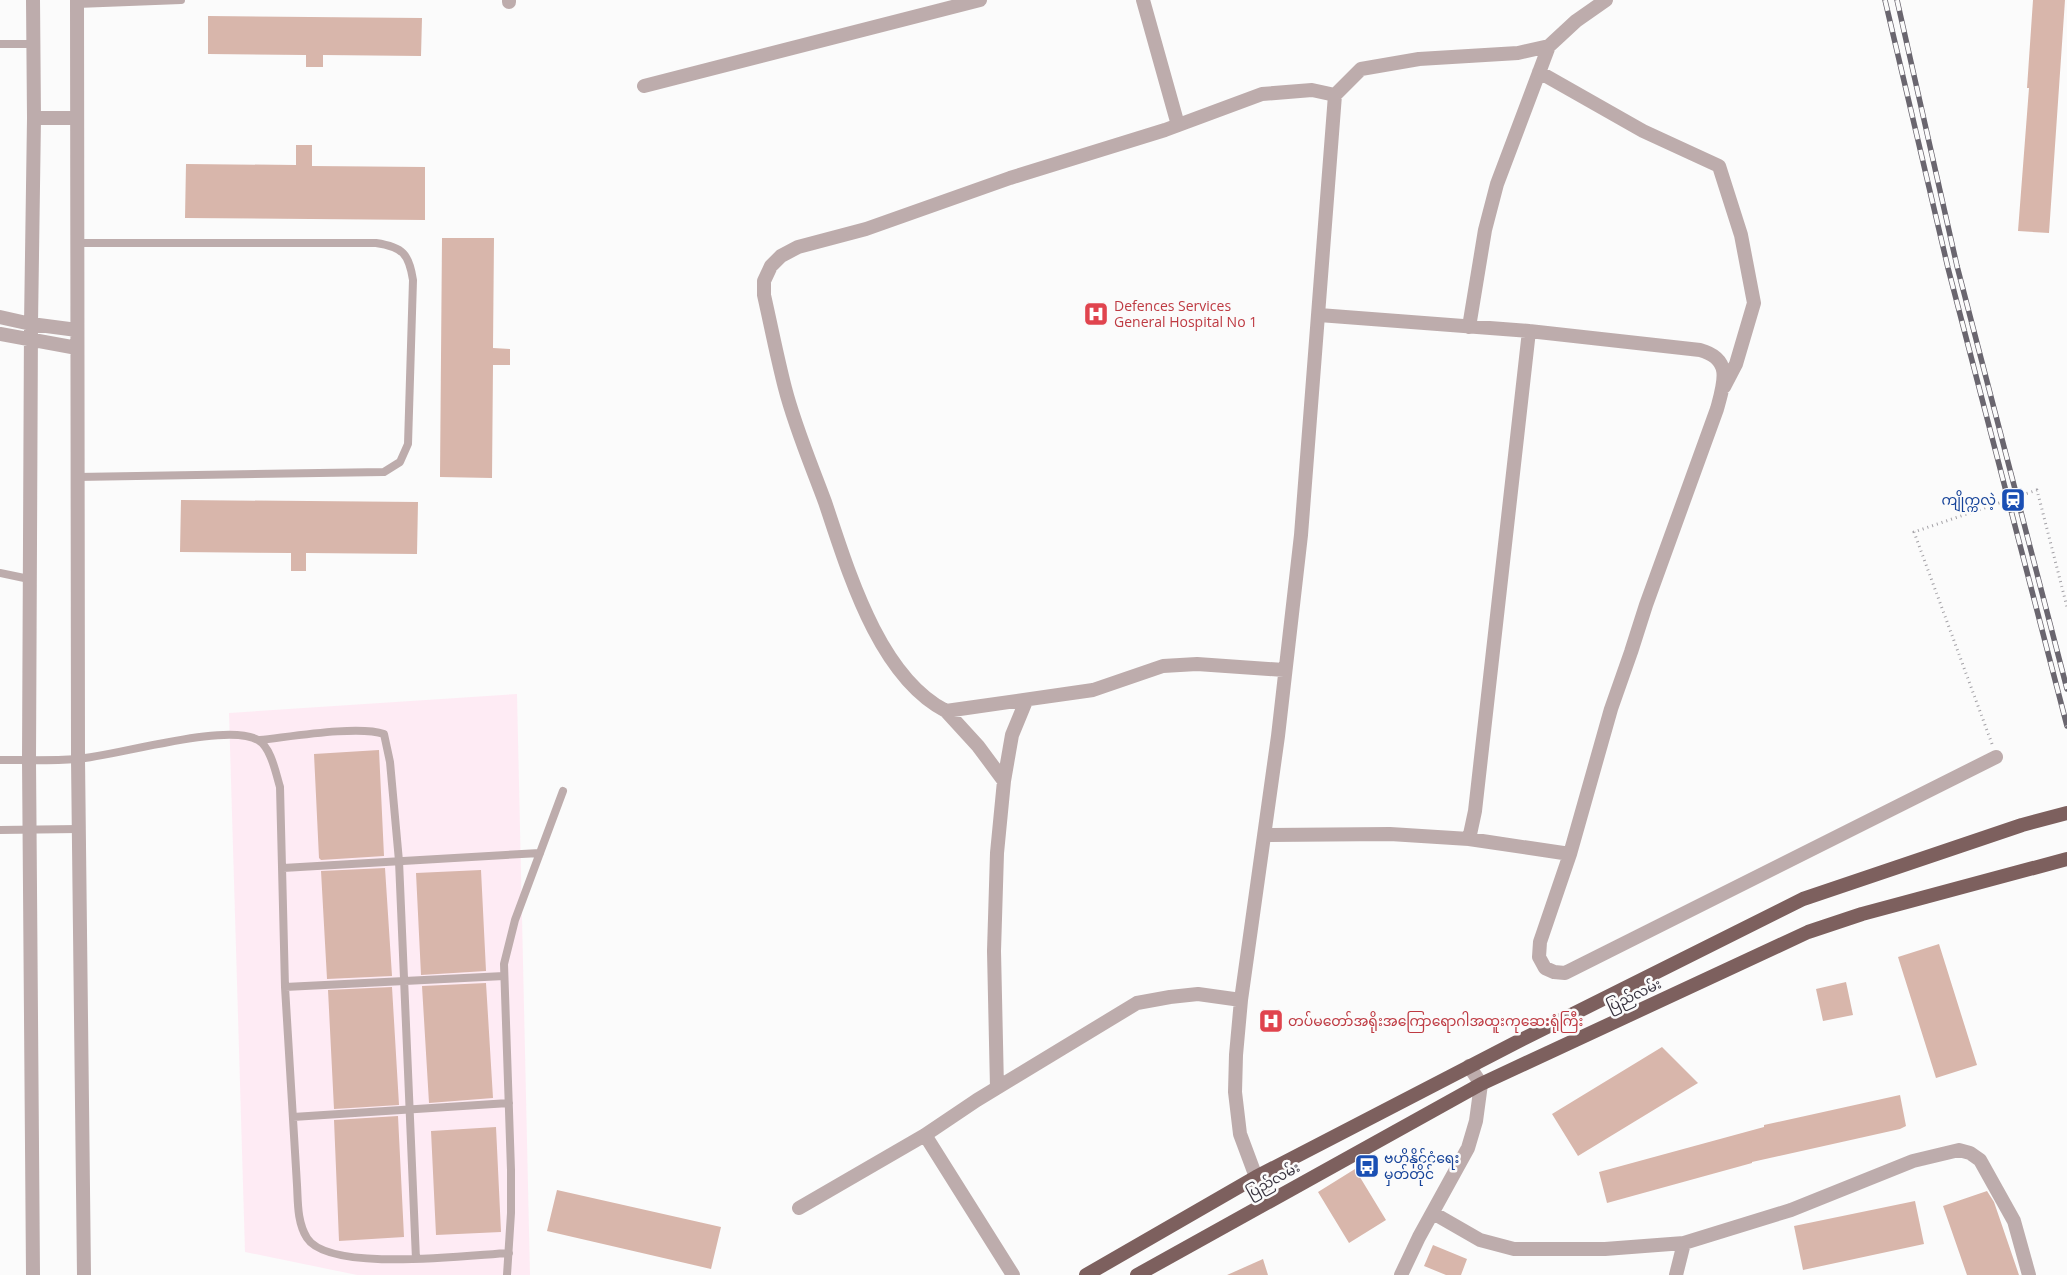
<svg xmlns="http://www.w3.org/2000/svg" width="2067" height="1275" font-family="'Open Sans','Noto Sans Myanmar',sans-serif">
	<rect width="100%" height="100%" fill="#fbfbfb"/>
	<path fill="#feebf4" d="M 517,694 L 530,1275 L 357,1275 L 245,1252 L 229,713 Z"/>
	<path fill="#d8b6ab" d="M 2033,0 L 2065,0 L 2049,233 L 2018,231 L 2029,88 L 2027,88 Z
		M 208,16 L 422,18 L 421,56 L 323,55 L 323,67 L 306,67 L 306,55 L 208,54 Z
		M 296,145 L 312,145 L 312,166 L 425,167 L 425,220 L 185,218 L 186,164 L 296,165 Z
		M 442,238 L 494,238 L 493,348 L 510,349 L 510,365 L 493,365 L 492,478 L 440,477 Z
		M 181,500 L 418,502 L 417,554 L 306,553 L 306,571 L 291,571 L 291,553 L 180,552 Z
		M 379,750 L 384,856 L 321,860 L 319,858 L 314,754 Z
		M 385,868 L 392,976 L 327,979 L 321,871 Z
		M 481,870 L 486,971 L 421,975 L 416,873 Z
		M 1939,944 L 1977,1065 L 1936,1078 L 1898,957 Z
		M 1846,982 L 1853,1015 L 1823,1021 L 1816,989 Z
		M 486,983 L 493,1098 L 429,1103 L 422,986 Z
		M 392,987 L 399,1105 L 334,1109 L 328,990 Z
		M 1662,1047 L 1698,1083 L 1578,1156 L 1552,1114 Z
		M 1900,1095 L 1906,1126 L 1900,1129 L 1752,1162 L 1752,1163 L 1607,1203 L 1599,1172 L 1764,1127 L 1764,1125 Z
		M 398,1116 L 404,1237 L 339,1241 L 334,1120 Z
		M 496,1127 L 501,1232 L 436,1235 L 431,1131 Z
		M 1355,1169 L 1386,1220 L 1349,1243 L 1318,1192 Z
		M 557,1190 L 721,1227 L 711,1269 L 547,1231 Z
		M 1987,1191 L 1994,1202 L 2019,1275 L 1967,1275 L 1943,1206 Z
		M 1915,1201 L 1924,1244 L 1803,1270 L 1794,1226 Z
		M 1433,1245 L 1467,1259 L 1461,1275 L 1446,1275 L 1424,1266 Z
		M 1263,1259 L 1268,1275 L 1227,1275 Z"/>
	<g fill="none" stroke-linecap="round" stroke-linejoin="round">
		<path stroke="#a4a2a7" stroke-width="3" stroke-dasharray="1 4" stroke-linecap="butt" d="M 1992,744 L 1914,532 L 2037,490 L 2067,607"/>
		<path stroke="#bdacac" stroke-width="8" d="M 77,4 L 181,0
			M 0,44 L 33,44
			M 76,243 L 376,243 C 403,247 409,254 413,280 L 408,444 L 400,462 L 384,472 L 77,477
			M 0,573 L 29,579
			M 260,740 C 289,737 358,725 384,734 L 390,762 L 399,861 L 416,1259
			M 0,760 C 25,760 51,761 77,759 C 116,756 227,722 258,740 C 271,747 276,774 280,787 L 285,987 L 297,1185 C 298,1202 297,1222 307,1238 C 329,1273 469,1255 509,1253
			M 0,830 L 78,829
			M 283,868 L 540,853
			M 285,987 L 504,976
			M 293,1117 L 509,1103
			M 507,1275 L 511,1213 L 511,1170 L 504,964 L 515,920 L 563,791"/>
		<path stroke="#bdacac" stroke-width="14" d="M 33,0 L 34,118 L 31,324 L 29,760 L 33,1275
			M 77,0 L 78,759 L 84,1275
			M 1143,0 L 1178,125
			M 509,2 L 509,0
			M 1539,72 L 1643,131 L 1719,166 L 1741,235 L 1754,303 L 1736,364 L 1724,387
			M 644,86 L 980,0
			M 34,118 L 76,118
			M 1319,315 L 1529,331 L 1700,350 C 1733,359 1724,383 1717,409 L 1646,605 L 1631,652 L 1611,709 L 1570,854 L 1540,942 L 1539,957 L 1545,968 L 1554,972 L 1565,973 L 1996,757
			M 0,317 L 31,324 L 77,330
			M 1469,327 L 1485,230 L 1497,184 L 1549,46 L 1576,21 L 1606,0
			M 0,334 L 77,348
			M 1284,670 L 1197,664 L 1163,666 L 1093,690 L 946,711 C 878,676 848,570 825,502 C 811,464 795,427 785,388 C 777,357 771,326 764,295 L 764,281 L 771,266 L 781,256 L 798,247 L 866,229 L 1010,178 L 1165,130 L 1262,94 L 1312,90 L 1335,95
			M 946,711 L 978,746 L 1004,781
			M 1264,835 L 1390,834 L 1469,839 L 1570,854
			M 1469,839 L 1475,811 L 1529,331
			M 997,1088 L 994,951 L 997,853 L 1004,781 L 1012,735 L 1026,701
			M 925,1135 L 1013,1275
			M 1268,1201 L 1256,1177 L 1240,1134 L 1235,1092 L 1236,1055 L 1241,1000 L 1278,736 L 1301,535 L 1335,95 L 1361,69 L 1419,59 L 1518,53 L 1549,46
			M 799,1208 L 925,1135 L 977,1100 L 1137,1003 L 1170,997 L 1198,994 L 1241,1000
			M 1433,1213 L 1480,1240 L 1514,1249 L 1605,1249 L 1684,1243 L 1791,1210 L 1913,1161 L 1959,1150 L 1970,1153 L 1980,1160 L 2014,1221 L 2029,1275
			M 1401,1275 L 1419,1237 L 1468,1148 L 1476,1121 L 1481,1084 L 1469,1066
			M 1676,1275 L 1684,1243"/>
		<path stroke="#7d605e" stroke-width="14" d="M 1086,1275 L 1256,1177 L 1515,1043 L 1803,899 L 2022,825 L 2067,813
			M 1137,1275 L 1481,1084 L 1808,932 L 1862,914 L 2067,859"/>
		<defs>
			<path id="rail" d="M 1885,0 L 1948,268 L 2067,726
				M 1897,0 L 1957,266 L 2067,689"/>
		</defs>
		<use href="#rail" stroke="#6a666f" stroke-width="5.5"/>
		<use href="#rail" stroke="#fbfbfb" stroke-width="4" stroke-dasharray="11" stroke-linecap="butt"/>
	</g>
	<defs>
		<symbol id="hospital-square" viewBox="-11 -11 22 22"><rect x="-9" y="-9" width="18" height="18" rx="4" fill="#e0444e" stroke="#fbfbfb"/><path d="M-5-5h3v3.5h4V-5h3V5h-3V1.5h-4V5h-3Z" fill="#fff"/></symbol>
		<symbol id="station-square" viewBox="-11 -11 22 22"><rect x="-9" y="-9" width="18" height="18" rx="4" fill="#1a4fb4" stroke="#fbfbfb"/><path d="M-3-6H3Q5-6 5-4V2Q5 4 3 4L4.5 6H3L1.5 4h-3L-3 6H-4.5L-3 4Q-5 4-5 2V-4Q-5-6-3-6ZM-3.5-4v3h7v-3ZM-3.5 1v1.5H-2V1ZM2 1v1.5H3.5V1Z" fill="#fff"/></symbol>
		<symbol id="bus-square" viewBox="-11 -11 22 22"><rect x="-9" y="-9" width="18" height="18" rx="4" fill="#1a4fb4" stroke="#fbfbfb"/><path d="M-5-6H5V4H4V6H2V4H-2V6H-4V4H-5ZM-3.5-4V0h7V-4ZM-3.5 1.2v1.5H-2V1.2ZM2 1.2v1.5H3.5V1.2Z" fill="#fff"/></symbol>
	</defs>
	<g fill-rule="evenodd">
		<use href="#hospital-square" x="1082" y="300" width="28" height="28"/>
		<use href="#station-square" x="1999" y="486" width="28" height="28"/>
		<use href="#hospital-square" x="1257" y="1007" width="28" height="28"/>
		<use href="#bus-square" x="1353" y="1152" width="28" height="28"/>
	</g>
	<g text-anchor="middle" stroke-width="5" stroke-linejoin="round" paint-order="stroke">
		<g font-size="14" fill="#be3a42" stroke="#fbfbfb" text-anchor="start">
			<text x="1114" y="311">Defences Services<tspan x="1114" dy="16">General Hospital No 1</tspan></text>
			<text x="1288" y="1026">တပ်မတော်အရိုးအကြောရောဂါအထူးကုဆေးရုံကြီး</text>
		</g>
		<g font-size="14" fill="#164399" stroke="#fbfbfb" text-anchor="end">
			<text x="1996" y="505">ကျိုက္ကလဲ့</text>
			<text x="1384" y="1163" text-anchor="start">ဗဟိုနိုင်ငံရေး<tspan x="1384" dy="16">မှတ်တိုင်</tspan></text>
		</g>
		<g font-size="14" fill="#38333f" stroke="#fbfbfb">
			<text transform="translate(1634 995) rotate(-25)" y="5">ပြည်လမ်း</text>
			<text transform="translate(1273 1180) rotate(-29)" y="5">ပြည်လမ်း</text>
		</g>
	</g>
</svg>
